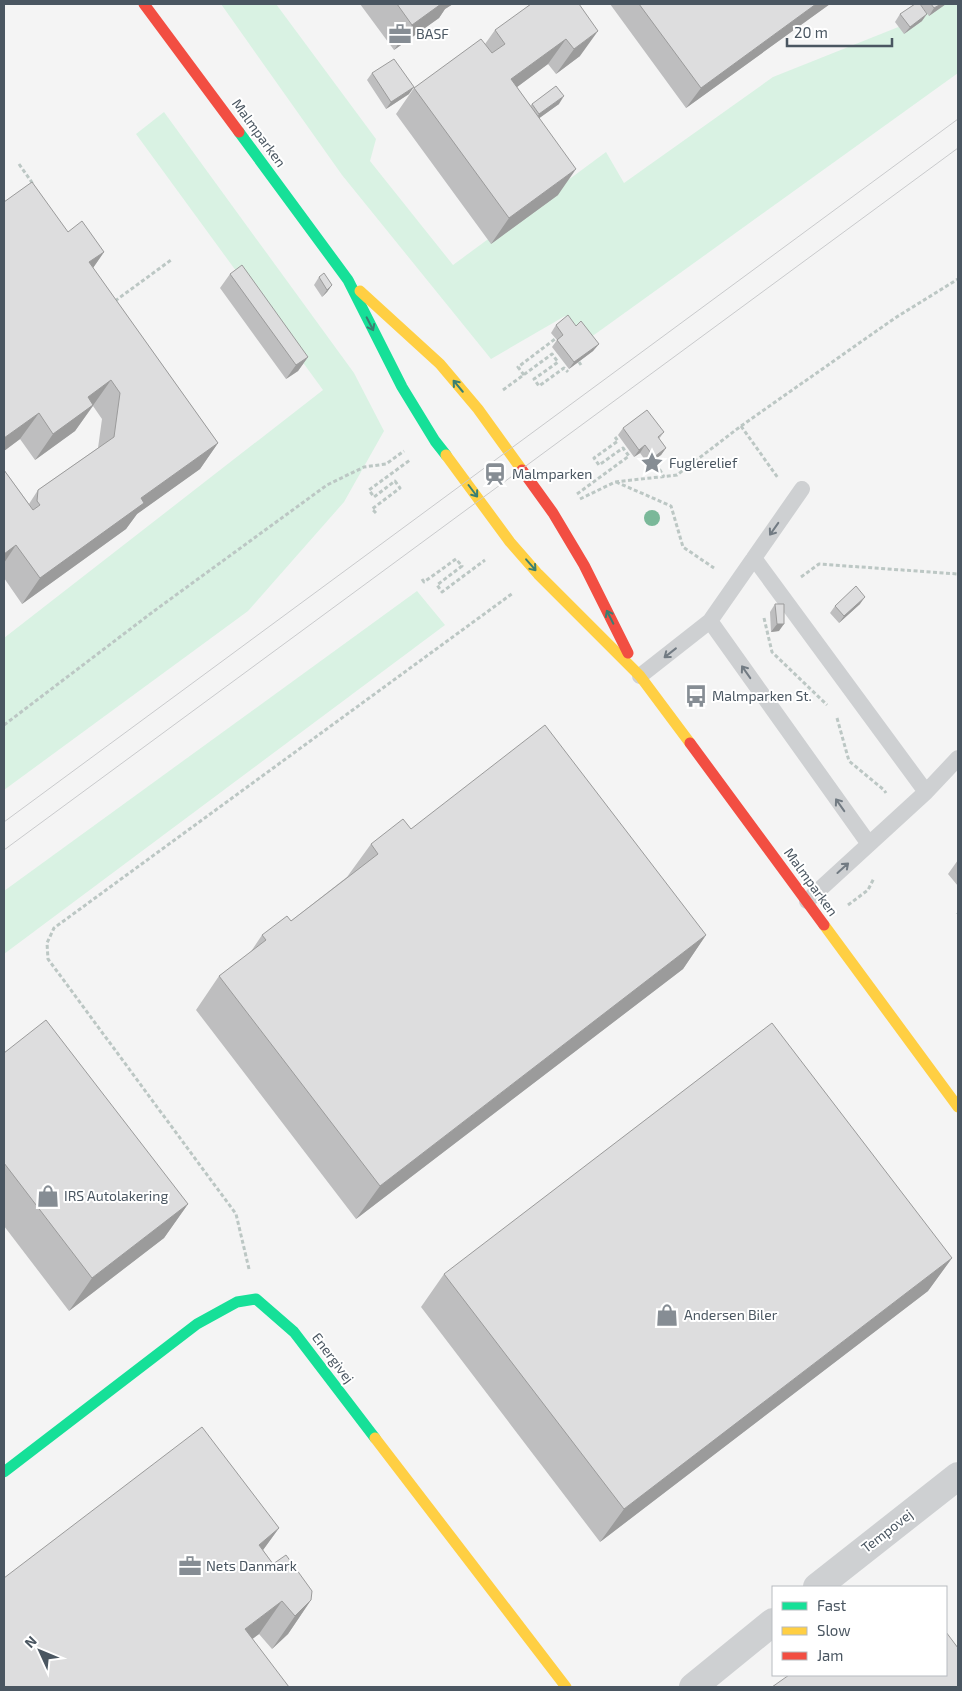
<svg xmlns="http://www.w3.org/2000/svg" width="962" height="1691" font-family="'Exo 2',sans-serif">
	<rect width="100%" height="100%" fill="#f4f4f4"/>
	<path fill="#d9f2e3" d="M 221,4 L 276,4 L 376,139 L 370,161 L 453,265 L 606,152 L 624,183 L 773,77 L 921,18 L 931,4 L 958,4 L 958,73 L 587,340 L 578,327 L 565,316 L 491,359 L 342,175 Z
		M 164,112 L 354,373 L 384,431 L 344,502 L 248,611 L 4,790 L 4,638 L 323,390 L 136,134 Z
		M 417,591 L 445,625 L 4,954 L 4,891 Z"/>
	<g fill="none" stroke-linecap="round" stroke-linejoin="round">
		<path stroke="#bcc7c4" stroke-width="3" stroke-dasharray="4 2.5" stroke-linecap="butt" d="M 19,164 L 33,184
			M 115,301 L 171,260
			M 579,362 L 581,365
			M 524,375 L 518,367 L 555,339
			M 503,390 L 552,354 L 558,362 L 534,379 L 539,386 L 564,368 L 568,372
			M 741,426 L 778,478
			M 653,458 L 664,477
			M 616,482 L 671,506 L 683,547 L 714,568
			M 577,494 L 629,456 L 623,448 L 599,465 L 594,458 L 618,441 L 615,437
			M 580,499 L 615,482 L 677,475 L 741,426 L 895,318 L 958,279
			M 376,513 L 372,509 L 400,488 L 395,481 L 374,497 L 369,490 L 410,460
			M 801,577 L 819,564 L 958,574
			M 422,579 L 424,582 L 456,559 L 462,566 L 437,585 L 442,592 L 485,560
			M 764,618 L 772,652 L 827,705
			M 837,718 L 849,761 L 884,790 L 886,793
			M 4,725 L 154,611 L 327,485 L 364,467 L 386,464 L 404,451
			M 848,905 L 868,890 L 874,878
			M 958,913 L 958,914
			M 249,1269 L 236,1214 L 48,959 L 47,943 L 54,928 L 513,593"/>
		<path stroke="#ced0d2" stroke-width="16" d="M 754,558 L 926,792
			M 710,621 L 869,844
			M 640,676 L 710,621 L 802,489
			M 807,901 L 926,792 L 958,758"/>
		<path stroke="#ced0d2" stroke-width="28" d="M 817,1587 L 958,1476
			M 693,1687 L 773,1622"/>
		<path stroke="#16e098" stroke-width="11" d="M 239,132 L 348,280 L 402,387 L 435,441 L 446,455
			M 4,1472 L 197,1324 L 237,1302 L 256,1299 L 294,1332 L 375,1438"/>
		<path stroke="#ffcf43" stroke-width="11" d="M 360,291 L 440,364 L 478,409 L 522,470
			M 446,455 L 510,542 L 538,574 L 640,676 L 690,743
			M 824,925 L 958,1107
			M 375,1438 L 566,1687"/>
		<path stroke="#f24e42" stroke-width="11" d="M 144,4 L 239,132
			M 522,470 L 553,513 L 584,565 L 628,653
			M 690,743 L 824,925"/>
		<path stroke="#c9cacc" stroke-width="1" d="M 4,822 L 958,119
			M 4,850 L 958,148"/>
	</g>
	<circle fill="#7ab899" cx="652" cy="518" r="8"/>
	<path fill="#bebebf" d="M 360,4 L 453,4 L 445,9 L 439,18 L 394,50 Z
		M 579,4 L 580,56 L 556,74 L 548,64 L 517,87 L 530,106 L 532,104 L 559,104 L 539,118 L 558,195 L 491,244 L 396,114 L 414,88 L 485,44 L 495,30 Z
		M 610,4 L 830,4 L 686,108 Z
		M 920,4 L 946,4 L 929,16 Z
		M 900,14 L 922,21 L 904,34 L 895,22 Z
		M 372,73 L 409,94 L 386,109 L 367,80 Z
		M 4,202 L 68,232 L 104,252 L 93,268 L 218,443 L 200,469 L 137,514 L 126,529 L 22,604 L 4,578 L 4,470 L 29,504 L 38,490 L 98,448 L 102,419 L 93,406 L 75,431 L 35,460 L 20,439 L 4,451 Z
		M 230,274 L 308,357 L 298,371 L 286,379 L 220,288 Z
		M 319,277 L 332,285 L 327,292 L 322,297 L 314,285 Z
		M 556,325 L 576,326 L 599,344 L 593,351 L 569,369 L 552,347 L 557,340 L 551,333 Z
		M 623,428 L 664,432 L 659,439 L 666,448 L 661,455 L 648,464 L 640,453 L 634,457 L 618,435 Z
		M 775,604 L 779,631 L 771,632 L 770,612 Z
		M 860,604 L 839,623 L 830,613 L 835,606 Z
		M 411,829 L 706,935 L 683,969 L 356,1219 L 196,1010 L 219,976 L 250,953 L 262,935 L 291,921 L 347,877 L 371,844 Z
		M 958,860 L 958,886 L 948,874 Z
		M 4,1053 L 188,1204 L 164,1238 L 69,1311 L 4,1226 Z
		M 952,1258 L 928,1291 L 600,1542 L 421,1307 L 444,1274 Z
		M 279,1528 L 263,1550 L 273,1564 L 311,1600 L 288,1634 L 272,1649 L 259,1634 L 252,1639 L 4,1687 Z"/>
	<path fill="#9b9b9b" d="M 441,4 L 453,4 L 445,9 L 439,18 L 394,50 L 412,25 Z
		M 816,4 L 830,4 L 686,108 L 701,88 Z
		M 941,4 L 946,4 L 929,16 L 934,8 Z
		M 927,14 L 922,21 L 904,34 L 910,27 Z
		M 598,31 L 580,56 L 556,74 L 574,49 Z
		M 566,39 L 548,64 L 493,105 L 511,79 Z
		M 414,87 L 409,94 L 386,109 L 391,102 Z
		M 564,96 L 559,104 L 534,122 L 539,114 Z
		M 576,169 L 558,195 L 491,244 L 509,218 Z
		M 104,252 L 86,278 L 89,262 Z
		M 332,285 L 327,292 L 322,297 L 327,290 Z
		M 599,344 L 593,351 L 569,369 L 574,362 Z
		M 308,357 L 298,371 L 286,379 L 296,365 Z
		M 111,380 L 75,431 L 35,460 L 53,434 L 88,397 Z
		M 39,413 L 20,439 L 4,451 L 4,438 Z
		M 218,443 L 200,469 L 137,514 L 126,529 L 22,604 L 40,578 L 141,498 Z
		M 645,445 L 640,453 L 634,457 L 639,450 Z
		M 666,448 L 661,455 L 648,464 L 654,457 Z
		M 16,545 L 4,563 L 4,554 Z
		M 865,597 L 860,604 L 839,623 L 844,616 Z
		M 777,624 L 784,624 L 779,631 L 771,632 Z
		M 706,935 L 683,969 L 356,1219 L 380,1186 Z
		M 188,1204 L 164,1238 L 69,1311 L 92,1278 Z
		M 952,1258 L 928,1291 L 600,1542 L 624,1509 Z
		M 279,1528 L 255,1561 L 259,1545 Z
		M 311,1600 L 288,1634 L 272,1649 L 295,1616 Z
		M 282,1601 L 259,1634 L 222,1662 L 245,1629 Z"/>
	<path fill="#ddddde" stroke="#9b9b9b" d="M 397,4 L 441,4 L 412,25 Z
		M 531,4 L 579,4 L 598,31 L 574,49 L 566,39 L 511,79 L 576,169 L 509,218 L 414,88 L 481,39 L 492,53 L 505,44 L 495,30 Z
		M 639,4 L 816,4 L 701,88 Z
		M 915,4 L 920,4 L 927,14 L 910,27 L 900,14 Z
		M 931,4 L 941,4 L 934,8 Z
		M 394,59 L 414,87 L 391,102 L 372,73 Z
		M 556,86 L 564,96 L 539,114 L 532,104 Z
		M 32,182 L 68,232 L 82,221 L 104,252 L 89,262 L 218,443 L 141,498 L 144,503 L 40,578 L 16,545 L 4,554 L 4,470 L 33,510 L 40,505 L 37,501 L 38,490 L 114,437 L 120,393 L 111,380 L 88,397 L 93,405 L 53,434 L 39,413 L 4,438 L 4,202 Z
		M 242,265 L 308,357 L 296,365 L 230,274 Z
		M 324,273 L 332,285 L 327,290 L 319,277 Z
		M 568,315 L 576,326 L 581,321 L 599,344 L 574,362 L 557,340 L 563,335 L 556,325 Z
		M 647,410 L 664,432 L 658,437 L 666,448 L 654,457 L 645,445 L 639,450 L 623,428 Z
		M 856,586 L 865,597 L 844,616 L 835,606 Z
		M 775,604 L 784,604 L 784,624 L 777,624 Z
		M 545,725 L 706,935 L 380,1186 L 219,976 L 266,940 L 262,935 L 287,916 L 291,921 L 378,854 L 371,844 L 403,819 L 411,829 Z
		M 46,1020 L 188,1204 L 92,1278 L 4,1163 L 4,1053 Z
		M 772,1023 L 952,1258 L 624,1509 L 444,1274 Z
		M 202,1427 L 279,1528 L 259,1545 L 273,1564 L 286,1555 L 312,1591 L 311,1600 L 295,1616 L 282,1601 L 245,1629 L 289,1687 L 4,1687 L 4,1578 Z
		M 946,1632 L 958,1648 L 958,1687 L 772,1687 L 789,1675 L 946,1675 Z"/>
	<defs><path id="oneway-shaft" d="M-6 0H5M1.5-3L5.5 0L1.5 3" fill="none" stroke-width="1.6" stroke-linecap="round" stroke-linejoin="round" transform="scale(1.25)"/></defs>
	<g stroke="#3a7f72">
		<use href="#oneway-shaft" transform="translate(370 324) rotate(63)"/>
		<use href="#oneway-shaft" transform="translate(458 386) rotate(-130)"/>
		<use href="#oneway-shaft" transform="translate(473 491) rotate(53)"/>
		<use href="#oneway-shaft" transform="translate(531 565) rotate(49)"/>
		<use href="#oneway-shaft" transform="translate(610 617) rotate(-117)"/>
	</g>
	<g stroke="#727b83">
		<use href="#oneway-shaft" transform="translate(774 529) rotate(125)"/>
		<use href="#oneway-shaft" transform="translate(670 653) rotate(142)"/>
		<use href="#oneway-shaft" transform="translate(746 672) rotate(-125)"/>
		<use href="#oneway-shaft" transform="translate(840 805) rotate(-125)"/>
		<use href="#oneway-shaft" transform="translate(843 868) rotate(-42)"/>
	</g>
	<defs>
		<symbol id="office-bare" viewBox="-9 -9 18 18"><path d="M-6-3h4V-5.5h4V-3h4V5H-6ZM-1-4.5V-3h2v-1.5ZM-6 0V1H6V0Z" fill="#868d94" stroke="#fff" stroke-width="2.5" paint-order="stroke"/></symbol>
		<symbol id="sight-bare" viewBox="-9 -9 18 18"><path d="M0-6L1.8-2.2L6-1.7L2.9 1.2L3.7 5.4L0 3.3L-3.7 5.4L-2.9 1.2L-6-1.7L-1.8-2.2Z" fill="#868d94" stroke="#fff" stroke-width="2.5" paint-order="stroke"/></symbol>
		<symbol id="station-bare" viewBox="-9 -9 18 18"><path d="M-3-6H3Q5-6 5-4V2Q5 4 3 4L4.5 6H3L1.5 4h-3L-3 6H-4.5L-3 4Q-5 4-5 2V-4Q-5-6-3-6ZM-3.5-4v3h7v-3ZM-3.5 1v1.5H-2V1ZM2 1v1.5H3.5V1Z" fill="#868d94" stroke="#fff" stroke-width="2.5" paint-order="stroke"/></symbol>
		<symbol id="bus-bare" viewBox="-9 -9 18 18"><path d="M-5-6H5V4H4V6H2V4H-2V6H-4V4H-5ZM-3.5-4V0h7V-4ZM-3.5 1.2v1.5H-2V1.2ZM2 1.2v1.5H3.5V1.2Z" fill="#868d94" stroke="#fff" stroke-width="2.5" paint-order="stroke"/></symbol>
		<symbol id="shop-bare" viewBox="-9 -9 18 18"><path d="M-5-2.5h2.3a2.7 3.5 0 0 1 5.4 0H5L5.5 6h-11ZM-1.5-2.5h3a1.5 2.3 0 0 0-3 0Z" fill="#868d94" stroke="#fff" stroke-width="2.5" paint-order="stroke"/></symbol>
	</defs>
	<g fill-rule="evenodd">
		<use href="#office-bare" x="384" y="18" width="32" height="32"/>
		<use href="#sight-bare" x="636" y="447" width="32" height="32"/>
		<use href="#station-bare" x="479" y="458" width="32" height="32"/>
		<use href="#bus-bare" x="680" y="680" width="32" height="32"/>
		<use href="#shop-bare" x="32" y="1180" width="32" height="32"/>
		<use href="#shop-bare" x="651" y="1299" width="32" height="32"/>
		<use href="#office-bare" x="174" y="1550" width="32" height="32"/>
	</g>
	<g text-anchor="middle" stroke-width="4" stroke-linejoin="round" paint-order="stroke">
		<g font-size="14" fill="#4a5661" stroke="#fff" text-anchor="start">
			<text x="416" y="39">BASF</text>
			<text x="669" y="468">Fuglerelief</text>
			<text x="512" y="479">Malmparken</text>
			<text x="712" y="701">Malmparken St.</text>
			<text x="64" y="1201">IRS Autolakering</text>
			<text x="684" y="1320">Andersen Biler</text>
			<text x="206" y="1571">Nets Danmark</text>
		</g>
		<g font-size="14" fill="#4a5661" stroke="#fff">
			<text transform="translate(259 133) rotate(54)" y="5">Malmparken</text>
			<text transform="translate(811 882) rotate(54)" y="5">Malmparken</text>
			<text transform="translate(333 1358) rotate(53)" y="5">Energivej</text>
			<text transform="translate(887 1531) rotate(-38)" y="5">Tempovej</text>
		</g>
	</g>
	<rect width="962" height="1691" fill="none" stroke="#4a5661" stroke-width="10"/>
	<rect x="772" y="1586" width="175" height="90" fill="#ffffff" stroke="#b7bbc0"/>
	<rect x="782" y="1602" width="25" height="8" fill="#16e098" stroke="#b7bbc0"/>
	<text x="817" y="1611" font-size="15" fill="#4a5661">Fast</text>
	<rect x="782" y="1627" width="25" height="8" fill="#ffcf43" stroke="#b7bbc0"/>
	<text x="817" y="1636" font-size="15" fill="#4a5661">Slow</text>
	<rect x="782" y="1652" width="25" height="8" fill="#f24e42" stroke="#b7bbc0"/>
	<text x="817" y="1661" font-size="15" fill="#4a5661">Jam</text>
	<g transform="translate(40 1651) rotate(314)" stroke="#ffffff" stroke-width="4" paint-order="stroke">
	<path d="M0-4L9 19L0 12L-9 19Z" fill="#4a5661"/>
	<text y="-8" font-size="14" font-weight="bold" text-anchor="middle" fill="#4a5661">N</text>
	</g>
	<path d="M787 38v8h105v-8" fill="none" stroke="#4a5661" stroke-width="2.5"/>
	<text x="794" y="38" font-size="15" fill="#4a5661" stroke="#ffffff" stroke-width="4" paint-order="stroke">20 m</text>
</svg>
